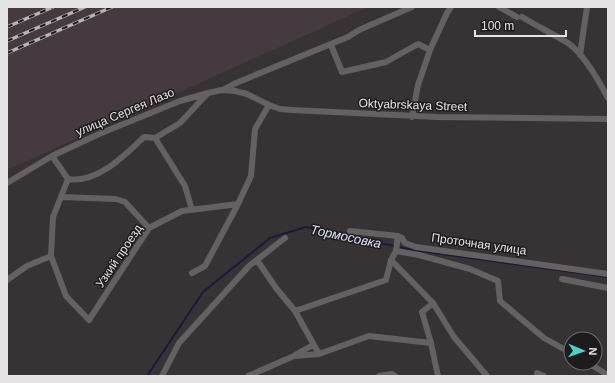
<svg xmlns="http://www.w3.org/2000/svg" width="615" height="383" font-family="Arial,sans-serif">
	<rect width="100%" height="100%" fill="#373335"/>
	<path fill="#443a40" d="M 7,7 L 368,7 L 7,170 Z"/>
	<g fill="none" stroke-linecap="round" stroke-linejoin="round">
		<path stroke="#1b193d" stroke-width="2" d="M 147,376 L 203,292 L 270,238 L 306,227 L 413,250 L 608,277"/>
		<path stroke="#656163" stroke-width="6" d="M 499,7 L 517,17
			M 522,17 C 537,26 553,34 568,43 C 584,54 599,81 608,98
			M 331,45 L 342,72 L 386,62 L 418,44 L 430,50
			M 580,55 L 587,7
			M 223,90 L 236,83 L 348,37 L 359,30 L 412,7
			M 412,117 L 418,85 L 430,50 L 447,13 L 451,7
			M 155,138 L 185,186 L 192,210
			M 52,156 L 68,179 C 97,184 125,155 144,137 L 155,138 L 180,123 L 207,94
			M 68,179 L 53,217 L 51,256 L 66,296 L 89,320 L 149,228 L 182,211 L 238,204 L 251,176 L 255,129 L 269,105
			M 7,183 L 52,156 L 99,134 L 180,101 L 208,93 L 222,90 L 235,91 L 247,94 L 269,105 L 280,109 L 292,110 L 437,117 L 608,119
			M 61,197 L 116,199 L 125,202 L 149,228
			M 350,231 L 398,236 L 402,238 L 405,243 L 416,247 L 608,274
			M 398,236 L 396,251 L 391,260 L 433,303 L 454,337 L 487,376
			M 396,251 L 419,255 L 470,269 L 498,281 L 500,301 L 544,338 L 571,353
			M 257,260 L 276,288 L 295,311 L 319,354
			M 192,273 L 205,266 L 238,204
			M 562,279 L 608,288
			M 7,280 L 27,266 L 51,256
			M 433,303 L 422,312 L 431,343 L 438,376
			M 295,311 L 386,280 L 391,260
			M 295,355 L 313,345
			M 588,363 L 608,375
			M 537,373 L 544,376
			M 162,376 L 179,343 L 249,266 L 285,238
			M 248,376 L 294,356 L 319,354 L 369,336 L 431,343
			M 379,376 L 392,374 L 395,376"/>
		<defs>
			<path id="rail" d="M 7,27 L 53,7
				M 7,41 L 85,7
				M 7,53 L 112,7"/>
		</defs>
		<use href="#rail" stroke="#b6b4b5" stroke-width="3.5"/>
		<use href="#rail" stroke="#1d1b1c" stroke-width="2" stroke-dasharray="6" stroke-linecap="butt"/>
	</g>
	<g text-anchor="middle" stroke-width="3" stroke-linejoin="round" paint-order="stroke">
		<g font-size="12" fill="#e6e4e5" stroke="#1d1b1c">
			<text transform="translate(413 105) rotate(2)" y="4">Oktyabrskaya Street</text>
			<text transform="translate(125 112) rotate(-23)" y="4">улица Сергея Лазо</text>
			<text transform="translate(479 244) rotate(8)" y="4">Проточная улица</text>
			<text transform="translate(119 256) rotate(-56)" y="4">Узкий проезд</text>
		</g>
		<g font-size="13" font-style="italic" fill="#e0e2ff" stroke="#1d1b1c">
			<text transform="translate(346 236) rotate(12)" y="5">Тормосовка</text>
		</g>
	</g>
	<rect width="615" height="383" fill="none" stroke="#e6e4e5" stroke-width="16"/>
	<g transform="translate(583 351) rotate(92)"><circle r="19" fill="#1d1b1c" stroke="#6d6b6c"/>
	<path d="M0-3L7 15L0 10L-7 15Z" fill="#53cdcb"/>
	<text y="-6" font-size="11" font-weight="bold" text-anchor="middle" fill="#e6e4e5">N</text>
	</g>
	<path d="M475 30v6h91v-6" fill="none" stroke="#e6e4e5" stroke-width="2"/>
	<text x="481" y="30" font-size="12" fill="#e6e4e5" stroke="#1d1b1c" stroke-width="3" paint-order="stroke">100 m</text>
</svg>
